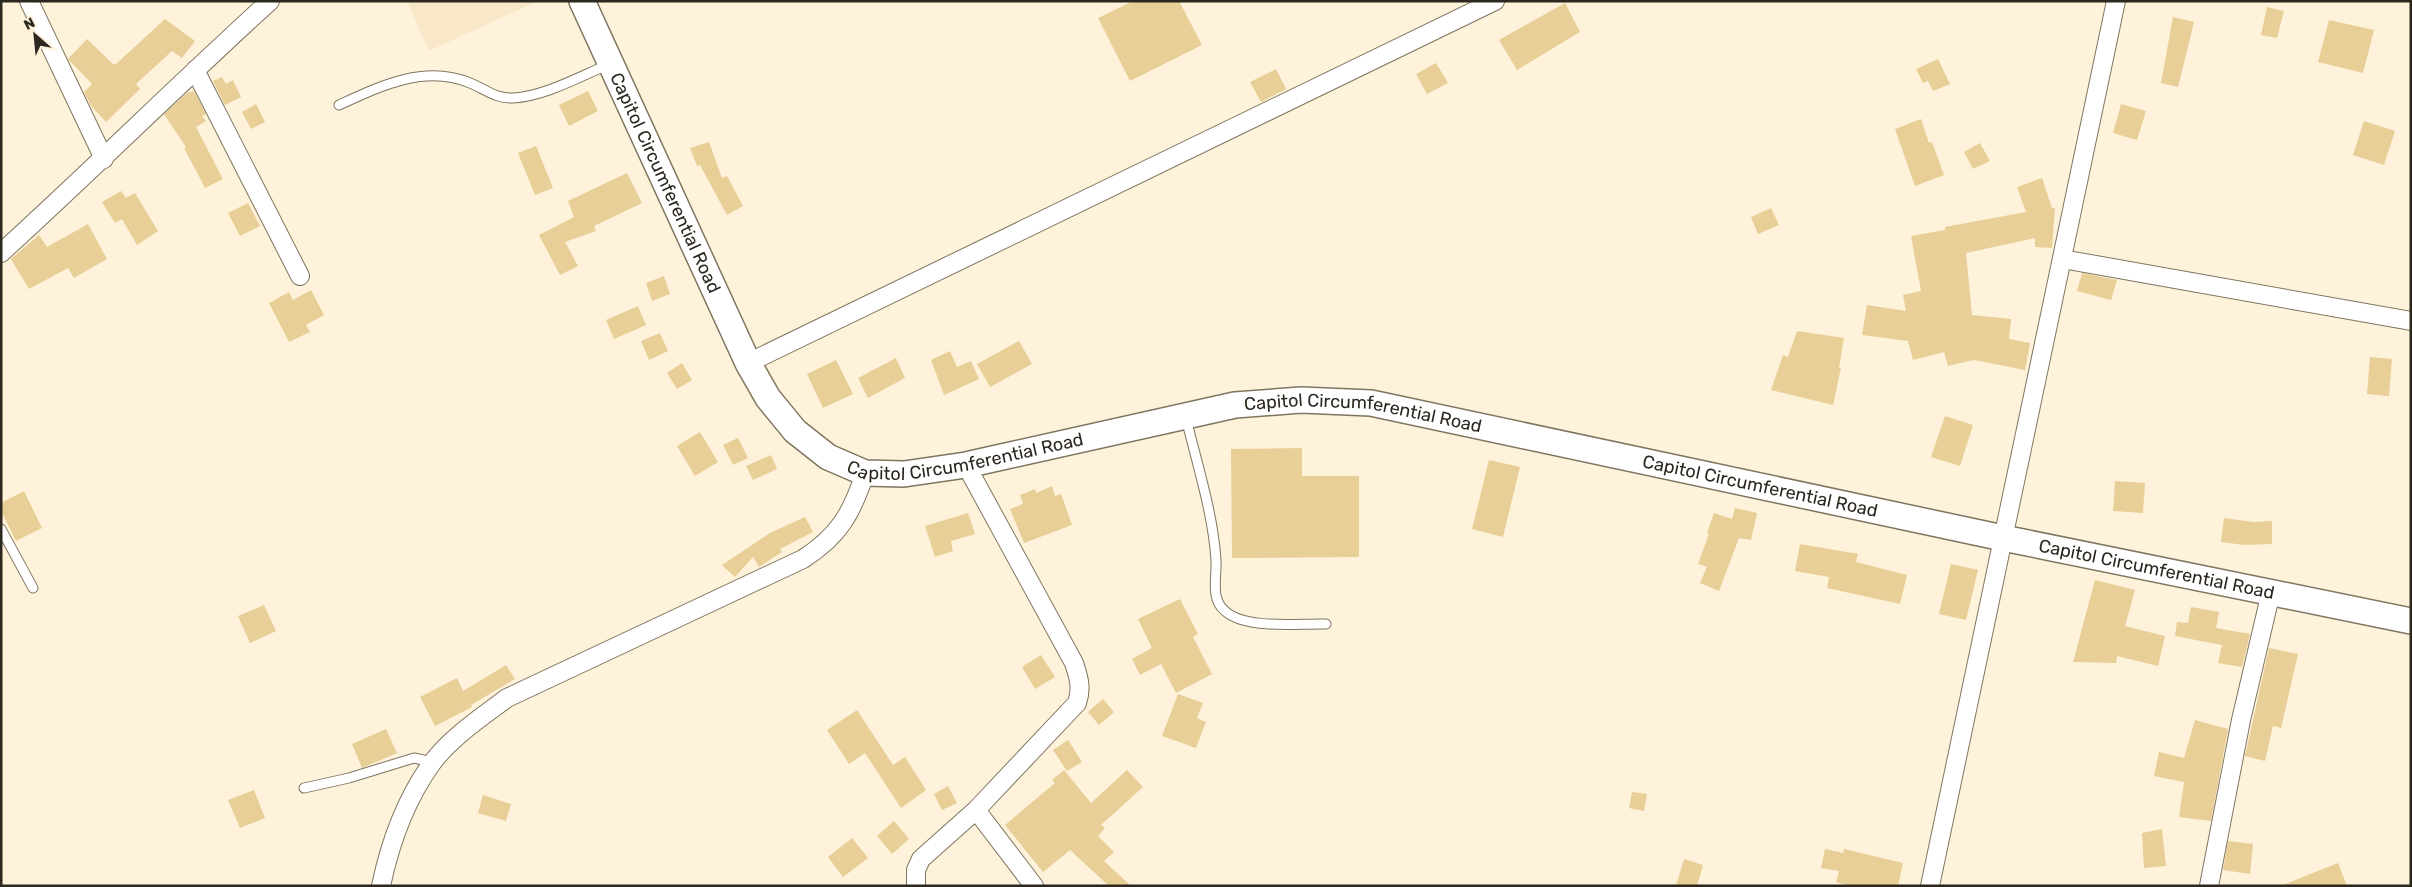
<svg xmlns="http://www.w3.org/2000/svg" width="2412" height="887" font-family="Rubik,sans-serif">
	<rect width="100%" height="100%" fill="#fef2da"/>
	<path fill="#f8e8c9" d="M 407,1 L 538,1 L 429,51 Z"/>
	<path fill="#e8ce97" d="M 1133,1 L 1179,1 L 1202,45 L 1130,81 L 1098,18 Z
		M 1565,3 L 1580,32 L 1517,70 L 1499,40 Z
		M 2267,7 L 2284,11 L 2277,38 L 2261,35 Z
		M 2173,17 L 2194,22 L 2178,87 L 2161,83 Z
		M 165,19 L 195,41 L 182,58 L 172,51 L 136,84 L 140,89 L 106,122 L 91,106 L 84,92 L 92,84 L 68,59 L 87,39 L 113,64 L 116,64 Z
		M 2329,20 L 2374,30 L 2363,73 L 2318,62 Z
		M 1938,59 L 1950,84 L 1933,91 L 1928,81 L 1923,83 L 1916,69 Z
		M 1436,63 L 1448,83 L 1427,94 L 1416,74 Z
		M 1276,69 L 1286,89 L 1261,102 L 1250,82 Z
		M 222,77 L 226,84 L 233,80 L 241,97 L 225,105 L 213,81 Z
		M 194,91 L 206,114 L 202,116 L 206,121 L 196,127 L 223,179 L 205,188 L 184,148 L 186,147 L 164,114 L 187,93 Z
		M 588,91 L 598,111 L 569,126 L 559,105 Z
		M 256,104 L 265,122 L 251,129 L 242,112 Z
		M 2121,104 L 2146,111 L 2137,140 L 2113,133 Z
		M 1921,119 L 1929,143 L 1932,142 L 1944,175 L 1915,186 L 1895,129 Z
		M 2364,121 L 2395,131 L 2384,165 L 2353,155 Z
		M 709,142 L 722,178 L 727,176 L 743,206 L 727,215 L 700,165 L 697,166 L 690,148 Z
		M 1980,143 L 1990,161 L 1973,169 L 1964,152 Z
		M 536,146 L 553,188 L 535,195 L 518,153 Z
		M 627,173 L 642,203 L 594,226 L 596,231 L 565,242 L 578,266 L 560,275 L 539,235 L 574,217 L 568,201 Z
		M 2042,178 L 2052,208 L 2055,208 L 2052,248 L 2035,247 L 2035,238 L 1966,253 L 1972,315 L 2011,319 L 2009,339 L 2030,343 L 2025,370 L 1974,360 L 1948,366 L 1944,352 L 1913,360 L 1908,341 L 1862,335 L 1867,305 L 1906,311 L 1903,295 L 1921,291 L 1911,236 L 1945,230 L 1945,227 L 2026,212 L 2017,187 Z
		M 121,191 L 126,198 L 135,193 L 158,231 L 137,245 L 122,219 L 115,223 L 102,202 Z
		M 248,203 L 260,226 L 240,236 L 228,213 Z
		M 1771,208 L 1779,225 L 1758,234 L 1751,217 Z
		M 88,224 L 107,259 L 74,278 L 68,268 L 29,289 L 11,259 L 39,235 L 47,247 Z
		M 2082,273 L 2117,280 L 2111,300 L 2077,291 Z
		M 664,276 L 670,294 L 652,301 L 646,283 Z
		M 311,290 L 324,315 L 306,325 L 310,332 L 289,342 L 269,303 L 289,292 L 293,300 Z
		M 638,306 L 646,325 L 614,339 L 606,320 Z
		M 1797,331 L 1844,338 L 1839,368 L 1841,368 L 1833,405 L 1771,390 L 1783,355 L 1788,357 Z
		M 660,333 L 668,351 L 649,360 L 641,341 Z
		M 1019,341 L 1032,364 L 990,387 L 977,364 Z
		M 950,351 L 957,367 L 971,361 L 979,379 L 944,395 L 931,360 Z
		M 2370,357 L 2392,359 L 2389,396 L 2367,394 Z
		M 896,358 L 905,378 L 868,398 L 858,378 Z
		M 836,360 L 853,394 L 823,408 L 807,374 Z
		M 682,363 L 692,380 L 677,389 L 667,373 Z
		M 1945,416 L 1973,425 L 1960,466 L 1931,457 Z
		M 700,432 L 718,462 L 695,476 L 677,446 Z
		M 738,438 L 748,458 L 733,465 L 723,445 Z
		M 1302,448 L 1302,476 L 1359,476 L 1359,557 L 1232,558 L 1231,449 Z
		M 771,455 L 777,469 L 753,480 L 746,466 Z
		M 1489,460 L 1520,467 L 1503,537 L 1472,529 Z
		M 2115,481 L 2145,483 L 2143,513 L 2113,511 Z
		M 1052,486 L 1055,496 L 1061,494 L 1072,525 L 1024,543 L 1010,509 L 1023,504 L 1020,495 L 1035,489 L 1036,493 Z
		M 24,491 L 42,528 L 16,541 L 1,511 L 1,503 Z
		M 1735,508 L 1757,513 L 1751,540 L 1739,538 L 1719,591 L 1700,583 L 1707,567 L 1698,564 L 1709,534 L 1707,533 L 1714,513 L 1732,519 Z
		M 968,513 L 975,534 L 951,541 L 953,551 L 935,557 L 925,526 Z
		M 805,517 L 813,532 L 780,549 L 782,552 L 759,567 L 753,557 L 735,577 L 722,565 L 770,533 Z
		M 2224,518 L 2253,522 L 2272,521 L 2272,544 L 2244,545 L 2221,542 Z
		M 1800,544 L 1858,554 L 1856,562 L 1907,575 L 1900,604 L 1827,588 L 1829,577 L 1795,571 Z
		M 1951,564 L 1978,570 L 1966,620 L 1939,614 Z
		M 2095,580 L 2135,590 L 2125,626 L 2165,636 L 2158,666 L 2117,656 L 2116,663 L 2073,662 Z
		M 1180,599 L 1198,634 L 1193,637 L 1212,674 L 1176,693 L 1161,664 L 1140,675 L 1132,659 L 1152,648 L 1138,619 Z
		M 264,605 L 276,631 L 250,643 L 238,616 Z
		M 2191,607 L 2219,612 L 2216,628 L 2250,634 L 2242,667 L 2218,663 L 2222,645 L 2175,636 L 2177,622 L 2188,623 Z
		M 2269,648 L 2298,654 L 2281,728 L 2273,726 L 2265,761 L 2245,756 Z
		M 1041,655 L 1055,677 L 1035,689 L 1022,667 Z
		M 506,665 L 515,679 L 471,705 L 472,707 L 435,726 L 420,697 L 457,678 L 463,691 Z
		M 1178,694 L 1203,703 L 1197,718 L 1206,722 L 1196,748 L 1162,736 Z
		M 1103,699 L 1114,712 L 1099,725 L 1088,712 Z
		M 857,710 L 893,765 L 905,757 L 926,790 L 901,808 L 865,753 L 849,764 L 827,730 Z
		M 2195,720 L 2228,729 L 2211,821 L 2179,817 L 2184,782 L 2154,776 L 2159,752 L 2184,758 Z
		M 386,729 L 397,753 L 362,768 L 352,744 Z
		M 1068,740 L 1082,762 L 1067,771 L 1053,750 Z
		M 1064,770 L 1091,803 L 1127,770 L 1143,787 L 1101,825 L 1105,828 L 1098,836 L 1114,852 L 1104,861 L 1131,886 L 1109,886 L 1070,850 L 1043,872 L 1005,825 L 1055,783 L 1052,780 Z
		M 948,786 L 957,803 L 942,810 L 934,794 Z
		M 254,790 L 265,818 L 240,828 L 228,800 Z
		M 1632,792 L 1647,794 L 1644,811 L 1629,808 Z
		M 483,795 L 511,804 L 506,821 L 478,813 Z
		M 894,821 L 909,839 L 892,854 L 877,836 Z
		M 2162,829 L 2166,866 L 2144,868 L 2142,833 Z
		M 852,838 L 868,858 L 843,877 L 828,857 Z
		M 2228,841 L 2253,844 L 2250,874 L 2223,870 Z
		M 1825,849 L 1843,853 L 1844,849 L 1903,863 L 1898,886 L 1850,886 L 1836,882 L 1839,871 L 1821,868 Z
		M 1684,859 L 1703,865 L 1697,886 L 1676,886 Z
		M 2338,863 L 2347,886 L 2283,886 L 2283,885 Z"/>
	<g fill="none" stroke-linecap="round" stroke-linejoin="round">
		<defs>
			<path id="lane" d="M 339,105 C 380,86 425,64 470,83 C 485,89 496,99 513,98 C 546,96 580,76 610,64
				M 1186,418 C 1197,464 1213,513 1216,560 C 1217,577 1210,599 1225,611 C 1246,630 1299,623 1326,624
				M 1,529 L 33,588
				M 304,788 L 349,778 L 414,758 L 433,762"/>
			<path id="street" d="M 29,1 L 104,159
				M 195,70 L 300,276
				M 1,253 C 92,170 179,84 270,1
				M 2062,259 L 2411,321
				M 748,363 L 1495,1
				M 976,810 L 1034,886
				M 381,886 C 390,843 406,799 432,763 C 450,738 483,716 507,698 L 803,559 C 839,536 852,513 865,473
				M 916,886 L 916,870 L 921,859 L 976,810 L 1077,703 C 1082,688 1079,678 1074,663 L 966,465
				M 1930,886 L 2116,1
				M 2209,886 L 2241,720 L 2271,592"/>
			<g id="secondary">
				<path id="s1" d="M 582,1 L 748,363 L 768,398 L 795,431 L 828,457 L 865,473 L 904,474 L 966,465 L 1235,405 L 1301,400 L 1371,403 L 2003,538 L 2411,621"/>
			</g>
		</defs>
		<use href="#lane" stroke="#7f7560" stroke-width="11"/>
		<use href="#street" stroke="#7f7560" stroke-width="20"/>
		<use href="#secondary" stroke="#7f7560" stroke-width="28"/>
		<use href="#lane" stroke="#fff" stroke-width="9"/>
		<use href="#street" stroke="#fff" stroke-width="18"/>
		<use href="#secondary" stroke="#fff" stroke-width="25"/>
	</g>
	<g text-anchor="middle" stroke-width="4" stroke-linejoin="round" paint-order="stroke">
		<g font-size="18" fill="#2c281f" stroke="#fef2da">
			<text dy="6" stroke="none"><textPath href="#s1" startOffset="200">Capitol Circumferential Road</textPath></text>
			<text dy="6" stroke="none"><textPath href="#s1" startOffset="1070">Capitol Circumferential Road</textPath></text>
			<text dy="6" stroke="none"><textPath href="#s1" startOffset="665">Capitol Circumferential Road</textPath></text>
			<text dy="6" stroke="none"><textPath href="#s1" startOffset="1475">Capitol Circumferential Road</textPath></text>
			<text dy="6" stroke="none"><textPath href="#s1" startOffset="1880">Capitol Circumferential Road</textPath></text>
		</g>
	</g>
	<rect width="2412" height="887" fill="none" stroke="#2c281f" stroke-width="5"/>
	<g transform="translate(35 35) rotate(333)" stroke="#fef2da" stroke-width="4" paint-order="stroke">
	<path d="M0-4L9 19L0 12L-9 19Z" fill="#2c281f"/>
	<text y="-8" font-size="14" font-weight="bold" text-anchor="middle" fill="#2c281f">N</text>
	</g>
</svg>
